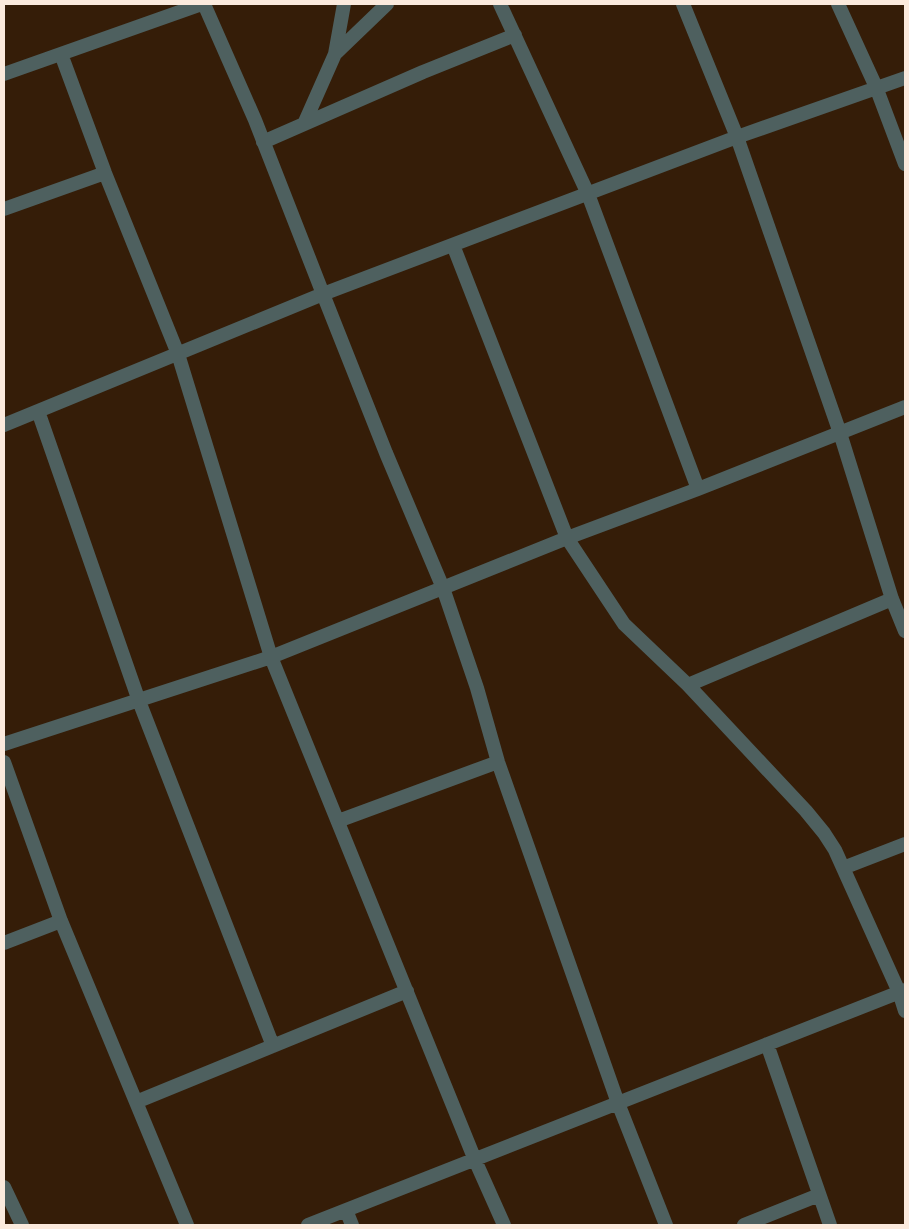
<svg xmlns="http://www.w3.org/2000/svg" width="909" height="1229" font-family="Literata,serif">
	<rect width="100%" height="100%" fill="#351d08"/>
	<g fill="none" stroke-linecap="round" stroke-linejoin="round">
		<path stroke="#4e605f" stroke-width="14" d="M 204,4 L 255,120 L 323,294 L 386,453 L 443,588 L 477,688 L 498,762 L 618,1103 L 666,1225
			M 500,4 L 588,194 L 698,489
			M 683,4 L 737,137 L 840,433 L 892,599 L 905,631
			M 838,4 L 876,87 L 905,164
			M 61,54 L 105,173 L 178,354 L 271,657 L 475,1160 L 504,1225
			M 335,54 L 344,4
			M 4,74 L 202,4
			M 304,124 L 335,54 L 387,4
			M 263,142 L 423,72 L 515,35
			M 4,209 L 105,173
			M 453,245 L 567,538 L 624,624 L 688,685 L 806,811 L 824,833 L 835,850 L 899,992 L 905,1011
			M 38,411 L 139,701 L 273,1046
			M 4,425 L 323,294 L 737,137 L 905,78
			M 688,685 L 892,599
			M 4,744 L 271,657 L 567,538 L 698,489 L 905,407
			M 4,762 L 61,921 L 187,1225
			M 338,821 L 498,762
			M 843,868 L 905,844
			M 4,943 L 61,921
			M 767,1044 L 830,1225
			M 136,1102 L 407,991
			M 4,1187 L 22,1225
			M 346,1210 L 352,1225
			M 308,1225 L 905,990
			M 744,1225 L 819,1195"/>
	</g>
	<rect width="909" height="1229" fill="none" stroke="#fbeadd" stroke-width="10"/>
</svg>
